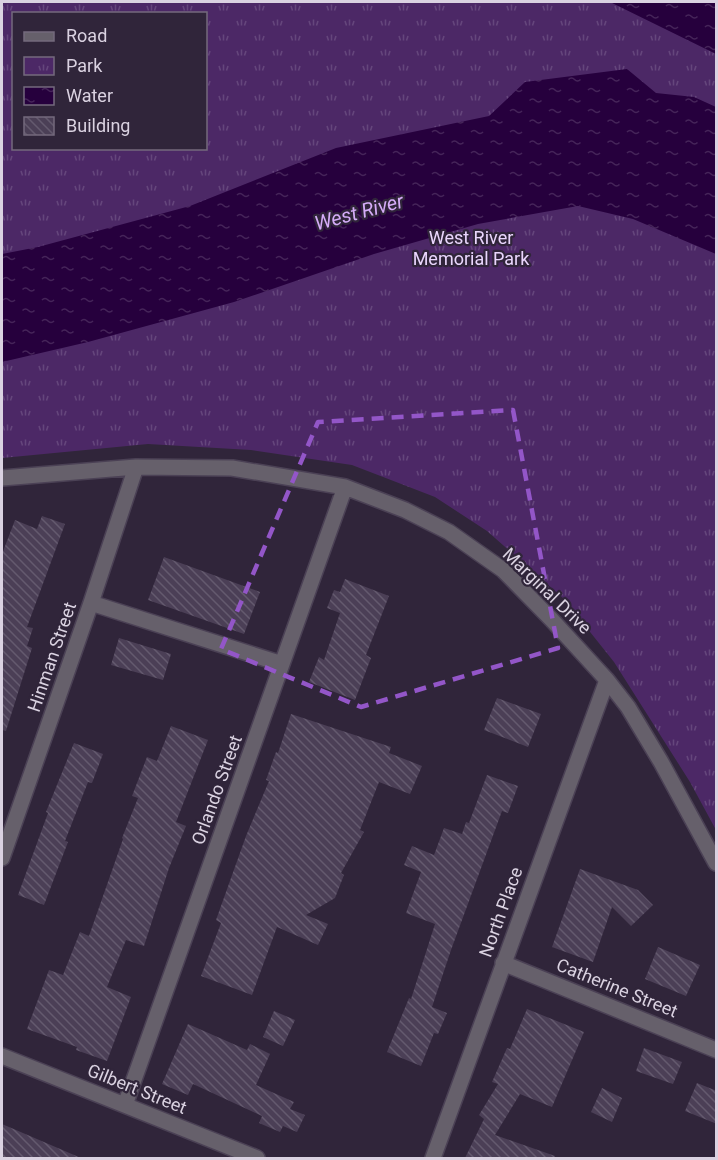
<svg xmlns="http://www.w3.org/2000/svg" width="718" height="1160" font-family="Roboto,sans-serif">
	<defs>
		<pattern id="park-tufts" width="24" height="20" patternUnits="userSpaceOnUse" patternTransform="scale(1.5)"><rect width="24" height="20" fill="#4c2866"/><path d="M3 7l-1-3M5 7V3M7 7l1-3M15 17l-1-3M17 17v-4M19 17l1-3" fill="none" stroke="#65467c"/></pattern>
		<pattern id="water-ripples" width="26" height="14" patternUnits="userSpaceOnUse" patternTransform="scale(1.5)"><rect width="26" height="14" fill="#26003d"/><path d="M2 4q2-2 4 0t4 0M15 11q2-2 4 0t4 0" fill="none" stroke="#452459"/></pattern>
		<pattern id="building-back-hatch" width="6" height="6" patternUnits="userSpaceOnUse" patternTransform="scale(1.5)"><rect width="6" height="6" fill="#4b3f56"/><path d="M-1 5l2 2M0 0l6 6M5-1l2 2" fill="none" stroke="#645a6e"/></pattern>
	</defs>
	<rect width="100%" height="100%" fill="#30253a"/>
	<path fill="url(#park-tufts)" fill-rule="evenodd" d="M 2,2 L 716,2 L 716,830 L 690,782 L 614,662 L 563,598 L 487,531 L 435,497 L 352,465 L 251,450 L 148,444 L 2,458 ZM 14,14 L 206,14 L 206,148 L 14,148 Z"/>
	<path fill="url(#water-ripples)" d="M 610,2 L 716,2 L 716,54 Z
		M 627,69 L 656,93 L 694,97 L 716,107 L 716,254 L 633,219 L 578,206 L 478,224 L 374,254 L 234,302 L 88,342 L 2,362 L 2,254 L 38,247 L 190,206 L 336,148 L 489,116 L 525,82 Z"/>
	<path fill="url(#building-back-hatch)" d="M 42,516 L 65,524 L 27,627 L 33,628 L 27,646 L 32,648 L 6,731 L 2,730 L 2,554 L 15,520 L 37,529 Z
		M 164,557 L 260,592 L 244,634 L 148,600 Z
		M 345,579 L 389,596 L 366,655 L 371,658 L 355,700 L 309,682 L 319,657 L 324,660 L 340,613 L 327,608 L 334,590 L 340,592 Z
		M 119,638 L 171,654 L 163,680 L 111,665 Z
		M 497,698 L 541,714 L 528,747 L 484,730 Z
		M 291,714 L 391,747 L 389,753 L 422,766 L 410,794 L 379,782 L 360,830 L 364,832 L 341,873 L 344,875 L 335,898 L 306,915 L 328,924 L 318,945 L 277,927 L 252,995 L 201,976 L 221,923 L 216,920 L 246,836 L 269,781 L 266,780 L 276,752 L 278,753 Z
		M 171,726 L 208,740 L 176,822 L 186,826 L 169,868 L 144,946 L 126,940 L 107,987 L 131,997 L 107,1061 L 76,1050 L 77,1047 L 27,1029 L 49,970 L 63,975 L 80,932 L 89,936 L 123,839 L 122,838 L 138,798 L 132,796 L 147,757 L 157,761 Z
		M 74,743 L 103,754 L 92,783 L 88,782 L 65,841 L 68,842 L 44,905 L 18,895 L 48,813 L 46,812 Z
		M 487,775 L 518,786 L 508,813 L 502,811 L 451,950 L 432,1007 L 447,1013 L 438,1034 L 434,1033 L 421,1066 L 387,1052 L 409,998 L 411,999 L 435,924 L 406,913 L 421,872 L 404,865 L 412,846 L 434,855 L 444,828 L 462,834 L 466,822 L 469,823 Z
		M 580,869 L 638,890 L 653,905 L 631,926 L 612,907 L 593,962 L 552,947 Z
		M 658,947 L 700,965 L 686,996 L 645,979 Z
		M 527,1009 L 584,1032 L 552,1107 L 520,1094 L 495,1135 L 555,1156 L 554,1158 L 465,1158 L 484,1119 L 479,1115 L 498,1084 L 492,1082 L 507,1048 L 510,1049 Z
		M 274,1011 L 295,1020 L 283,1046 L 263,1037 Z
		M 188,1024 L 247,1050 L 250,1044 L 270,1054 L 256,1085 L 294,1102 L 290,1109 L 305,1115 L 297,1132 L 283,1126 L 280,1132 L 259,1123 L 262,1116 L 193,1084 L 188,1095 L 162,1084 Z
		M 644,1048 L 682,1062 L 673,1084 L 636,1071 Z
		M 697,1083 L 717,1091 L 717,1124 L 685,1111 Z
		M 602,1088 L 622,1098 L 612,1122 L 591,1112 Z
		M 2,1124 L 23,1133 L 81,1158 L 2,1158 Z"/>
	<g fill="none" stroke-linecap="round" stroke-linejoin="round">
		<defs>
			<path id="minor" d="M 2,478 L 136,467 L 232,468 L 345,487 L 405,510 L 449,532 L 503,570 L 552,620 L 607,680 L 628,707 L 661,762 L 716,863
				M 91,603 L 282,664
				M 2,858 L 91,603 L 136,467
				M 503,963 L 716,1050
				M 2,1056 L 257,1158
				M 125,1105 L 345,487
				M 433,1158 L 607,680"/>
		</defs>
		<use href="#minor" stroke="#4b4155" stroke-width="18"/>
		<use href="#minor" stroke="#66606b" stroke-width="15"/>
	</g>
	<path fill="none" stroke="#9356c8" stroke-width="4.5" stroke-dasharray="12 8" stroke-linejoin="round" d="M 513,410 L 558,648 L 361,707 L 221,649 L 318,422 Z"/>
	<g text-anchor="middle" stroke-width="4.5" stroke-linejoin="round" paint-order="stroke">
		<g font-size="18" fill="#ead6fd" stroke="#30253a">
			<text x="471" y="244">West River<tspan x="471" dy="21">Memorial Park</tspan></text>
		</g>
		<g font-size="18" fill="#dad2e1" stroke="#30253a">
			<text transform="translate(547 591) rotate(44)" y="6">Marginal Drive</text>
			<text transform="translate(52 657) rotate(-71)" y="6">Hinman Street</text>
			<text transform="translate(217 790) rotate(-70)" y="6">Orlando Street</text>
			<text transform="translate(501 912) rotate(-70)" y="6">North Place</text>
			<text transform="translate(617 988) rotate(22)" y="6">Catherine Street</text>
			<text transform="translate(137 1089) rotate(22)" y="6">Gilbert Street</text>
		</g>
		<g font-size="20" font-style="italic" fill="#d5acf8" stroke="#30253a">
			<text transform="translate(359 212) rotate(-15)" y="7">West River</text>
		</g>
	</g>
	<rect width="718" height="1160" fill="none" stroke="#dad2e1" stroke-width="6"/>
	<rect x="12" y="12" width="195" height="138" fill="#30253a" stroke="#746a7d" stroke-width="1.5"/>
	<rect x="24" y="32" width="30" height="9" fill="#66606b" stroke="#746a7d" stroke-width="1.5"/>
	<text x="66" y="42" font-size="18" fill="#dad2e1">Road</text>
	<rect x="24" y="57" width="30" height="18" fill="url(#park-tufts)" stroke="#746a7d" stroke-width="1.5"/>
	<text x="66" y="72" font-size="18" fill="#dad2e1">Park</text>
	<rect x="24" y="87" width="30" height="18" fill="url(#water-ripples)" stroke="#746a7d" stroke-width="1.5"/>
	<text x="66" y="102" font-size="18" fill="#dad2e1">Water</text>
	<rect x="24" y="117" width="30" height="18" fill="url(#building-back-hatch)" stroke="#746a7d" stroke-width="1.5"/>
	<text x="66" y="132" font-size="18" fill="#dad2e1">Building</text>
</svg>
